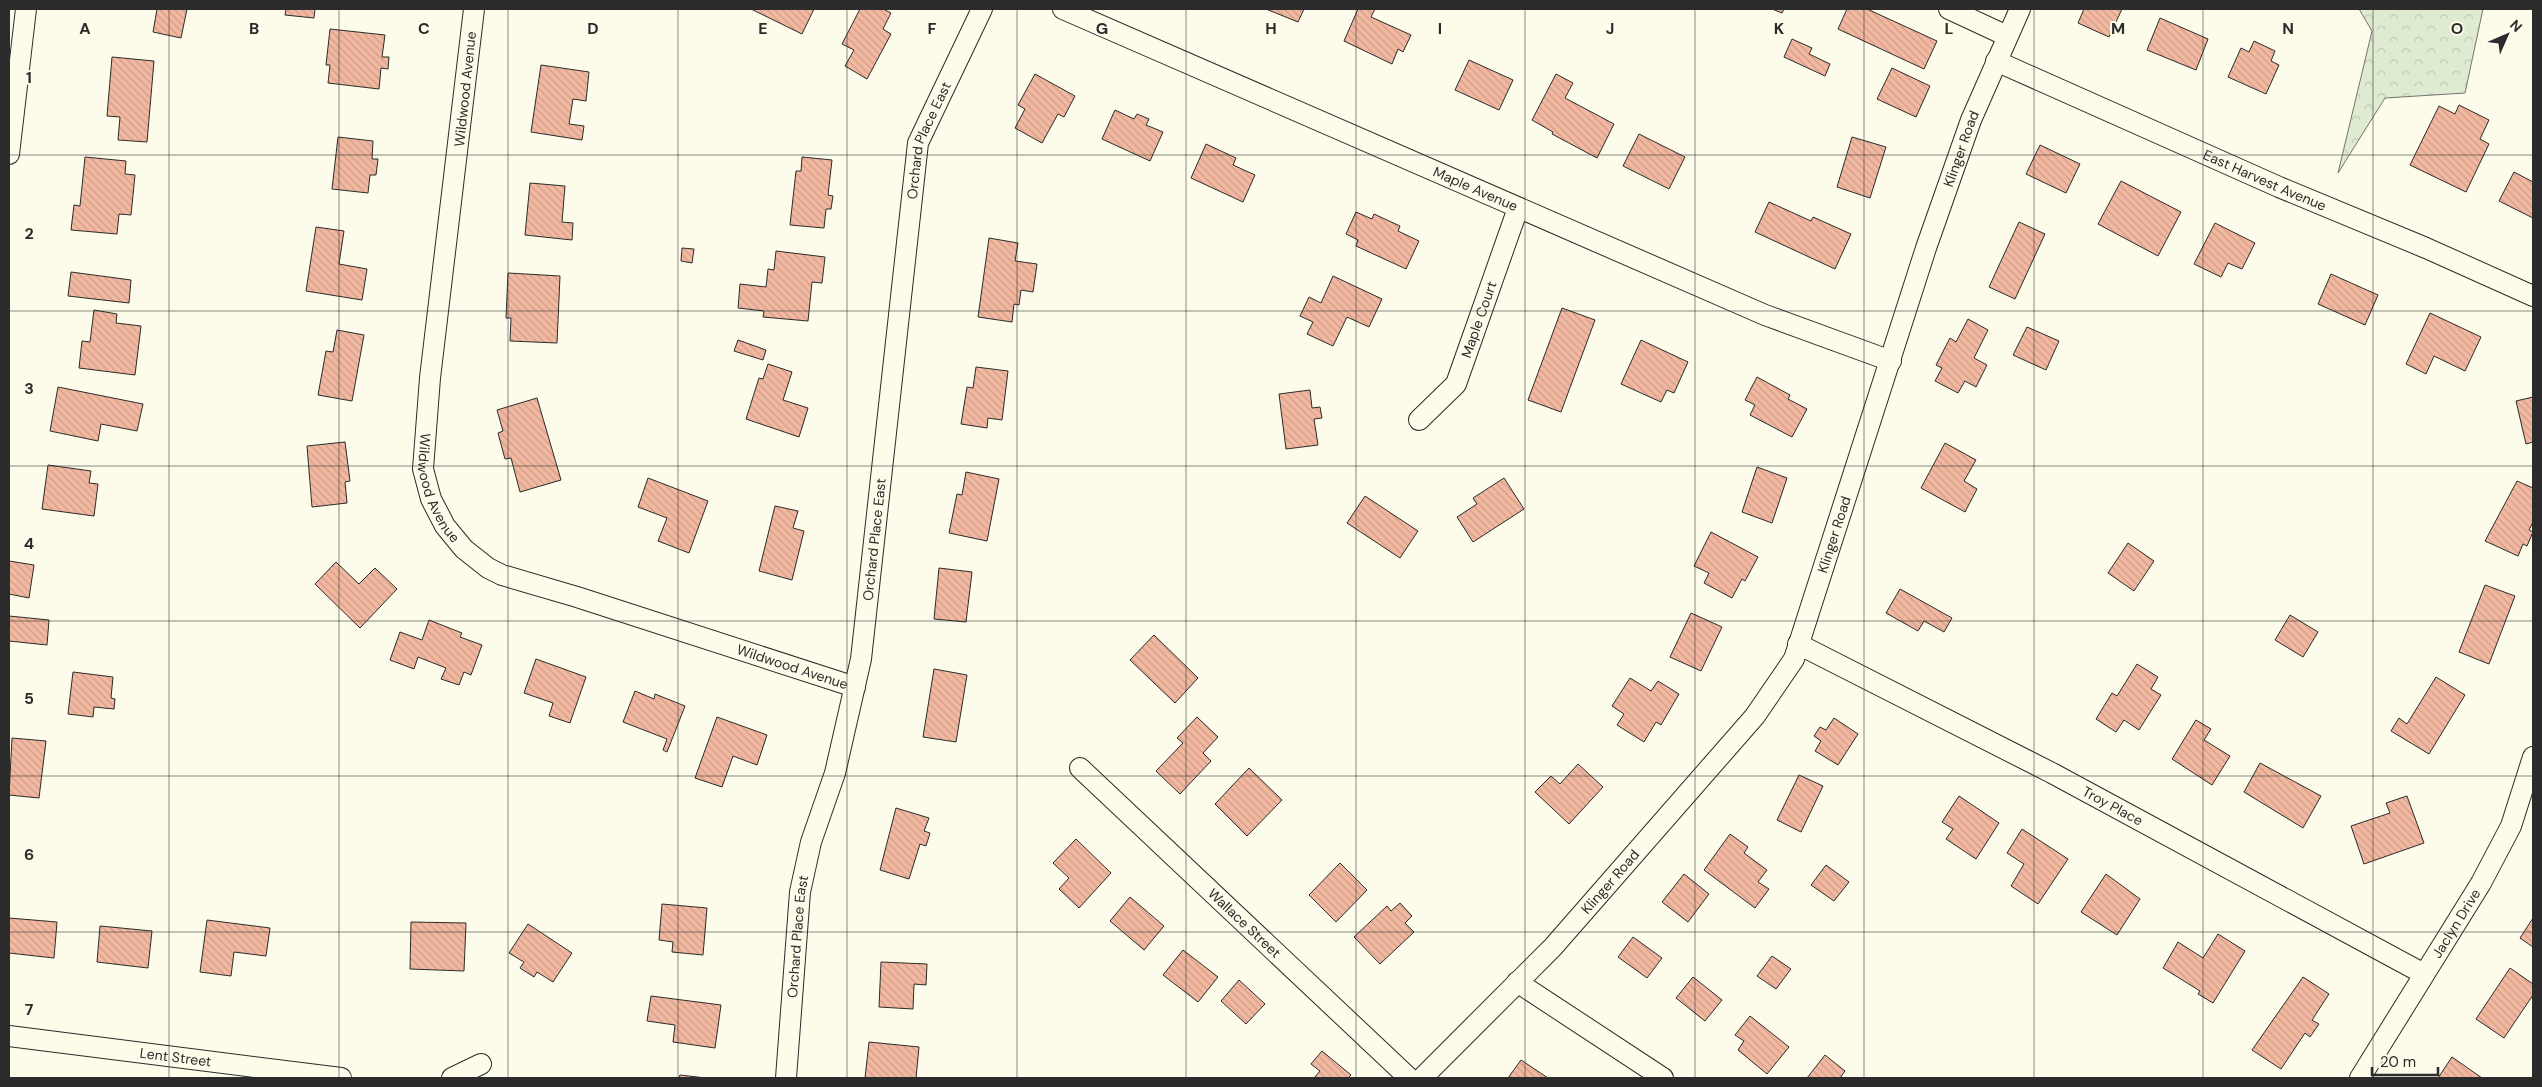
<svg xmlns="http://www.w3.org/2000/svg" width="2542" height="1087" font-family="'DM Sans',sans-serif">
	<defs>
		<pattern id="forest-crowns" width="20" height="18" patternUnits="userSpaceOnUse" patternTransform="scale(1.25)"><rect width="20" height="18" fill="#deebd1"/><path d="M2 6a3 3 0 1 1 6 0M12 15a3 3 0 1 1 6 0" fill="none" stroke="#bfcab4"/></pattern>
		<pattern id="building-back-hatch" width="6" height="6" patternUnits="userSpaceOnUse" patternTransform="scale(1.25)"><rect width="6" height="6" fill="#f2b8a0"/><path d="M-1 5l2 2M0 0l6 6M5-1l2 2" fill="none" stroke="#d09e8a"/></pattern>
	</defs>
	<rect width="100%" height="100%" fill="#fdfbea"/>
	<path fill="url(#forest-crowns)" stroke="#74746e" d="M 2359,9 L 2483,9 L 2465,93 L 2385,98 L 2338,173 L 2372,31 Z"/>
	<path fill="url(#building-back-hatch)" stroke="#2b2b2b" d="M 157,9 L 187,9 L 181,38 L 153,32 Z
		M 286,9 L 315,9 L 314,18 L 285,15 Z
		M 751,9 L 814,9 L 802,34 Z
		M 860,9 L 883,9 L 891,13 L 883,29 L 891,34 L 867,79 L 845,66 L 854,50 L 842,44 Z
		M 1266,9 L 1304,9 L 1298,22 Z
		M 1358,9 L 1375,9 L 1371,17 L 1411,35 L 1403,52 L 1398,49 L 1392,64 L 1344,41 Z
		M 1772,9 L 1784,9 L 1782,13 Z
		M 1847,9 L 1867,9 L 1937,41 L 1924,69 L 1838,29 Z
		M 2084,9 L 2122,9 L 2109,37 L 2078,23 Z
		M 2160,18 L 2208,39 L 2196,70 L 2147,50 Z
		M 330,29 L 385,35 L 382,57 L 389,57 L 388,69 L 381,68 L 379,89 L 328,83 L 330,65 L 326,65 Z
		M 1792,39 L 1812,48 L 1809,54 L 1830,64 L 1825,76 L 1784,57 Z
		M 2254,41 L 2275,51 L 2271,61 L 2279,65 L 2266,94 L 2228,77 L 2241,48 L 2249,52 Z
		M 112,57 L 154,61 L 147,142 L 118,140 L 120,117 L 107,116 Z
		M 1469,60 L 1513,80 L 1499,110 L 1455,90 Z
		M 541,65 L 589,72 L 586,101 L 573,99 L 569,124 L 584,126 L 582,140 L 531,132 Z
		M 1892,68 L 1930,86 L 1916,117 L 1877,99 Z
		M 1035,74 L 1075,96 L 1064,117 L 1058,114 L 1042,143 L 1015,128 L 1025,109 L 1018,105 Z
		M 1556,74 L 1573,83 L 1565,98 L 1614,124 L 1597,158 L 1552,134 L 1553,132 L 1532,120 Z
		M 2459,105 L 2489,120 L 2480,139 L 2489,144 L 2466,192 L 2410,165 L 2439,106 L 2455,114 Z
		M 1115,110 L 1134,119 L 1137,114 L 1149,119 L 1146,125 L 1163,132 L 1150,161 L 1102,139 Z
		M 1639,134 L 1685,157 L 1669,189 L 1623,166 Z
		M 338,137 L 373,141 L 372,159 L 378,159 L 376,175 L 370,175 L 368,193 L 332,189 Z
		M 1852,137 L 1886,147 L 1870,198 L 1837,187 Z
		M 1206,144 L 1236,158 L 1233,165 L 1255,175 L 1243,202 L 1191,178 Z
		M 2040,145 L 2080,164 L 2066,193 L 2026,174 Z
		M 85,157 L 126,161 L 125,174 L 135,175 L 131,215 L 119,214 L 117,234 L 71,230 L 74,205 L 80,206 Z
		M 802,157 L 832,160 L 828,195 L 833,196 L 831,209 L 826,209 L 824,228 L 790,225 L 796,171 L 801,171 Z
		M 2514,172 L 2533,182 L 2533,218 L 2499,201 Z
		M 2121,181 L 2181,212 L 2158,256 L 2098,224 Z
		M 530,183 L 565,186 L 562,222 L 573,223 L 572,240 L 525,235 Z
		M 1769,202 L 1811,221 L 1813,217 L 1851,234 L 1835,269 L 1755,232 Z
		M 1356,212 L 1372,219 L 1374,214 L 1400,226 L 1398,231 L 1419,241 L 1406,269 L 1356,246 L 1358,240 L 1346,234 Z
		M 2019,222 L 2045,234 L 2015,299 L 1989,287 Z
		M 2215,223 L 2255,243 L 2242,269 L 2228,263 L 2221,277 L 2194,264 Z
		M 316,227 L 344,231 L 339,264 L 367,269 L 362,300 L 306,291 Z
		M 989,238 L 1018,243 L 1015,261 L 1037,264 L 1033,292 L 1021,290 L 1019,305 L 1014,304 L 1012,322 L 978,317 Z
		M 682,248 L 694,249 L 692,263 L 681,261 Z
		M 776,251 L 825,257 L 822,283 L 812,282 L 808,321 L 763,317 L 764,311 L 738,308 L 740,284 L 766,287 L 768,269 L 774,270 Z
		M 71,272 L 131,280 L 129,303 L 68,296 Z
		M 508,273 L 560,276 L 557,343 L 510,341 L 511,318 L 506,318 Z
		M 2331,274 L 2378,295 L 2365,325 L 2318,304 Z
		M 1333,276 L 1382,299 L 1369,327 L 1347,317 L 1333,346 L 1307,334 L 1313,322 L 1300,316 L 1309,297 L 1321,303 Z
		M 1562,308 L 1595,320 L 1561,412 L 1528,400 Z
		M 94,310 L 117,314 L 116,323 L 141,326 L 135,375 L 79,368 L 82,341 L 90,342 Z
		M 2430,313 L 2481,337 L 2465,371 L 2434,356 L 2426,374 L 2406,364 Z
		M 1968,319 L 1988,330 L 1974,358 L 1987,365 L 1976,387 L 1965,381 L 1958,393 L 1935,381 L 1942,368 L 1936,365 L 1950,338 L 1956,342 Z
		M 2027,327 L 2059,341 L 2046,370 L 2013,355 Z
		M 337,330 L 364,335 L 352,401 L 318,395 L 326,351 L 333,352 Z
		M 738,340 L 766,350 L 763,360 L 734,351 Z
		M 1641,340 L 1688,362 L 1674,393 L 1667,390 L 1661,402 L 1621,384 Z
		M 768,364 L 792,372 L 783,400 L 808,408 L 799,437 L 746,419 L 759,378 L 763,379 Z
		M 976,367 L 1008,371 L 1002,420 L 988,418 L 987,428 L 961,424 L 967,387 L 973,388 Z
		M 1757,377 L 1790,395 L 1788,399 L 1807,409 L 1792,437 L 1750,415 L 1755,405 L 1745,400 Z
		M 58,387 L 143,404 L 137,431 L 101,424 L 98,441 L 50,431 Z
		M 1310,390 L 1312,408 L 1320,407 L 1322,418 L 1314,419 L 1318,445 L 1286,449 L 1279,394 Z
		M 2533,397 L 2533,442 L 2526,444 L 2516,401 Z
		M 537,398 L 561,480 L 520,492 L 511,458 L 505,459 L 498,433 L 503,431 L 497,410 Z
		M 345,442 L 350,481 L 345,482 L 347,503 L 312,507 L 307,446 Z
		M 1945,443 L 1976,460 L 1964,481 L 1977,489 L 1965,512 L 1921,488 Z
		M 48,465 L 91,471 L 89,483 L 98,484 L 94,516 L 42,509 Z
		M 1757,467 L 1787,478 L 1772,523 L 1742,512 Z
		M 966,472 L 999,479 L 987,541 L 949,533 L 957,494 L 962,495 Z
		M 648,478 L 708,501 L 689,553 L 658,541 L 667,518 L 638,507 Z
		M 1504,478 L 1524,509 L 1473,542 L 1457,517 L 1477,504 L 1473,498 Z
		M 2517,481 L 2533,488 L 2533,522 L 2529,530 L 2533,532 L 2527,546 L 2523,544 L 2518,556 L 2485,541 Z
		M 1365,496 L 1418,531 L 1400,558 L 1347,523 Z
		M 775,506 L 798,511 L 793,528 L 804,531 L 792,580 L 759,571 Z
		M 1711,532 L 1758,557 L 1745,581 L 1742,579 L 1732,598 L 1704,583 L 1709,573 L 1694,566 Z
		M 2128,543 L 2154,561 L 2134,591 L 2108,573 Z
		M 9,561 L 34,565 L 29,598 L 9,594 Z
		M 336,562 L 359,584 L 375,568 L 397,589 L 360,628 L 315,584 Z
		M 939,568 L 972,572 L 966,622 L 934,619 Z
		M 2485,585 L 2515,596 L 2489,664 L 2459,652 Z
		M 1900,589 L 1952,618 L 1944,632 L 1924,621 L 1918,631 L 1886,613 Z
		M 1691,613 L 1722,627 L 1701,671 L 1670,657 Z
		M 2290,615 L 2318,632 L 2303,657 L 2275,640 Z
		M 9,616 L 49,620 L 47,645 L 9,641 Z
		M 429,620 L 462,633 L 460,637 L 482,645 L 471,675 L 464,672 L 459,685 L 441,679 L 446,668 L 418,657 L 414,669 L 390,660 L 400,632 L 422,640 Z
		M 1154,635 L 1198,678 L 1175,703 L 1130,660 Z
		M 536,659 L 586,677 L 570,723 L 549,716 L 553,703 L 524,693 Z
		M 2137,664 L 2158,677 L 2151,689 L 2161,695 L 2139,730 L 2124,720 L 2116,732 L 2096,719 L 2112,693 L 2117,696 Z
		M 934,669 L 967,675 L 956,742 L 923,737 Z
		M 73,672 L 113,677 L 111,698 L 115,699 L 114,709 L 94,707 L 93,717 L 68,714 Z
		M 2436,677 L 2465,695 L 2429,754 L 2391,731 L 2399,718 L 2407,724 Z
		M 1630,678 L 1651,691 L 1658,681 L 1679,694 L 1661,725 L 1656,722 L 1644,742 L 1617,725 L 1624,714 L 1612,706 Z
		M 635,691 L 654,699 L 655,694 L 685,706 L 667,752 L 663,750 L 667,739 L 623,722 Z
		M 717,717 L 767,735 L 757,765 L 733,756 L 722,787 L 695,778 Z
		M 1197,717 L 1218,737 L 1203,753 L 1211,761 L 1180,794 L 1156,771 L 1183,743 L 1177,738 Z
		M 1834,718 L 1858,734 L 1838,765 L 1815,751 L 1821,741 L 1814,736 L 1820,727 L 1826,730 Z
		M 2196,720 L 2211,729 L 2204,740 L 2230,756 L 2212,785 L 2172,759 Z
		M 12,738 L 46,741 L 39,798 L 9,795 Z
		M 2260,763 L 2321,796 L 2303,828 L 2244,792 Z
		M 1578,764 L 1603,787 L 1569,824 L 1535,792 L 1551,776 L 1560,784 Z
		M 1249,768 L 1282,800 L 1247,836 L 1215,804 Z
		M 1799,775 L 1823,786 L 1801,832 L 1777,820 Z
		M 1959,796 L 1999,823 L 1976,859 L 1946,839 L 1953,829 L 1942,822 Z
		M 2407,796 L 2424,843 L 2364,864 L 2351,826 L 2390,813 L 2386,803 Z
		M 896,808 L 929,818 L 924,831 L 930,833 L 926,846 L 920,844 L 909,879 L 880,870 Z
		M 2022,829 L 2068,859 L 2038,904 L 2011,886 L 2024,864 L 2007,853 Z
		M 1730,834 L 1748,847 L 1744,853 L 1767,870 L 1758,882 L 1769,889 L 1755,908 L 1704,870 Z
		M 1076,839 L 1111,873 L 1079,908 L 1059,889 L 1069,878 L 1053,863 Z
		M 1340,863 L 1367,890 L 1336,922 L 1309,895 Z
		M 1826,865 L 1849,882 L 1834,901 L 1811,885 Z
		M 1684,874 L 1709,894 L 1688,922 L 1662,902 Z
		M 2106,874 L 2140,899 L 2117,935 L 2081,912 Z
		M 1130,897 L 1164,926 L 1144,950 L 1110,921 Z
		M 1400,903 L 1412,916 L 1405,923 L 1414,932 L 1380,964 L 1354,937 L 1387,906 L 1391,911 Z
		M 662,904 L 707,908 L 703,955 L 672,952 L 673,942 L 659,940 Z
		M 9,918 L 57,922 L 54,958 L 9,953 Z
		M 2533,918 L 2533,947 L 2520,938 Z
		M 207,920 L 270,928 L 266,956 L 234,952 L 231,976 L 200,972 Z
		M 411,922 L 466,923 L 464,971 L 410,969 Z
		M 528,924 L 572,953 L 553,982 L 537,972 L 534,977 L 520,968 L 524,962 L 509,953 Z
		M 100,926 L 152,931 L 148,968 L 97,962 Z
		M 2218,934 L 2245,951 L 2213,1003 L 2198,994 L 2200,991 L 2163,968 L 2178,942 L 2203,958 Z
		M 1633,937 L 1662,958 L 1647,978 L 1618,957 Z
		M 1183,950 L 1218,977 L 1198,1002 L 1163,975 Z
		M 1772,956 L 1791,969 L 1776,989 L 1757,976 Z
		M 881,962 L 927,964 L 926,985 L 914,984 L 913,1009 L 879,1007 Z
		M 2510,968 L 2533,984 L 2533,995 L 2504,1038 L 2476,1019 Z
		M 1693,977 L 1722,1000 L 1705,1021 L 1676,998 Z
		M 2303,977 L 2329,994 L 2312,1020 L 2319,1024 L 2310,1037 L 2305,1033 L 2281,1069 L 2252,1050 Z
		M 1239,980 L 1265,1004 L 1246,1024 L 1221,1001 Z
		M 651,996 L 721,1005 L 715,1048 L 673,1042 L 675,1025 L 647,1021 Z
		M 1750,1016 L 1789,1047 L 1767,1074 L 1738,1050 L 1744,1041 L 1735,1035 Z
		M 869,1042 L 919,1047 L 916,1078 L 865,1078 Z
		M 1322,1051 L 1351,1075 L 1348,1078 L 1314,1078 L 1320,1071 L 1311,1064 Z
		M 1825,1055 L 1845,1071 L 1840,1078 L 1807,1078 Z
		M 2452,1057 L 2482,1078 L 2438,1078 Z
		M 1521,1060 L 1548,1078 L 1508,1078 Z
		M 680,1075 L 706,1078 L 679,1078 Z"/>
	<g fill="none" stroke-linecap="round" stroke-linejoin="round">
		<defs>
			<g id="minor">
				<path id="s1" d="M 474,9 L 430,378 L 423,469 L 431,499 L 445,526 L 464,549 L 488,568 L 502,575 L 577,597 L 855,687"/>
				<path id="s2" d="M 1063,9 L 1765,315 L 1891,361"/>
				<path d="M 1949,9 L 2007,36"/>
				<path id="s3" d="M 1996,61 L 2279,187 L 2426,248 L 2533,296"/>
				<path d="M 9,154 L 26,9"/>
				<path id="s4" d="M 1419,420 L 1456,384 L 1518,208"/>
				<path id="s5" d="M 1798,644 L 2052,773 L 2424,974"/>
				<path id="s6" d="M 1080,768 L 1409,1078"/>
				<path d="M 1517,982 L 1663,1078"/>
				<path id="s7" d="M 9,1036 L 341,1078"/>
				<path d="M 452,1078 L 481,1064"/>
				<path id="s8" d="M 786,1078 L 800,892 L 811,842 L 835,773 L 861,659 L 918,143 L 982,9"/>
				<path id="s9" d="M 1422,1078 L 1553,947 L 1755,716 L 1794,659 L 1926,248 L 1971,120 L 2020,9"/>
				<path id="s10" d="M 2360,1078 L 2481,883 L 2511,826 L 2533,757"/>
			</g>
		</defs>
		<use href="#minor" stroke="#2b2b2b" stroke-width="22"/>
		<use href="#minor" stroke="#fdfbea" stroke-width="20"/>
	</g>
	<path fill="none" stroke="#2b2b2b" stroke-width="1" stroke-opacity="0.55" d="M 169,9 L 169,1078M 339,9 L 339,1078M 508,9 L 508,1078M 678,9 L 678,1078M 847,9 L 847,1078M 1017,9 L 1017,1078M 1186,9 L 1186,1078M 1356,9 L 1356,1078M 1525,9 L 1525,1078M 1695,9 L 1695,1078M 1864,9 L 1864,1078M 2034,9 L 2034,1078M 2203,9 L 2203,1078M 2373,9 L 2373,1078M 9,155 L 2533,155M 9,311 L 2533,311M 9,466 L 2533,466M 9,621 L 2533,621M 9,776 L 2533,776M 9,932 L 2533,932"/>
	<g text-anchor="middle" stroke-width="4" stroke-linejoin="round" paint-order="stroke">
		<g font-size="14" fill="#2b2b2b" stroke="#fdfbea">
			<text transform="translate(465 89) rotate(-84)" y="5">Wildwood Avenue</text>
			<text dy="5" stroke="none"><textPath href="#s8" startOffset="952">Orchard Place East</textPath></text>
			<text dy="5" stroke="none"><textPath href="#s9" startOffset="1098">Klinger Road</textPath></text>
			<text dy="5" stroke="none"><textPath href="#s3" startOffset="294">East Harvest Avenue</textPath></text>
			<text dy="5" stroke="none"><textPath href="#s2" startOffset="450">Maple Avenue</textPath></text>
			<text dy="5" stroke="none"><textPath href="#s4" startOffset="120">Maple Court</textPath></text>
			<text dy="5" stroke="none"><textPath href="#s1" startOffset="485">Wildwood Avenue</textPath></text>
			<text dy="5" stroke="none"><textPath href="#s9" startOffset="692">Klinger Road</textPath></text>
			<text dy="5" stroke="none"><textPath href="#s8" startOffset="548">Orchard Place East</textPath></text>
			<text dy="5" stroke="none"><textPath href="#s1" startOffset="905">Wildwood Avenue</textPath></text>
			<text dy="5" stroke="none"><textPath href="#s5" startOffset="354">Troy Place</textPath></text>
			<text dy="5" stroke="none"><textPath href="#s9" startOffset="272">Klinger Road</textPath></text>
			<text dy="5" stroke="none"><textPath href="#s10" startOffset="182">Jaclyn Drive</textPath></text>
			<text dy="5" stroke="none"><textPath href="#s6" startOffset="226">Wallace Street</textPath></text>
			<text dy="5" stroke="none"><textPath href="#s8" startOffset="142">Orchard Place East</textPath></text>
			<text dy="5" stroke="none"><textPath href="#s7" startOffset="168">Lent Street</textPath></text>
		</g>
	</g>
	<g font-size="16" text-anchor="middle" font-weight="bold" fill="#2b2b2b" stroke="#fdfbea" stroke-width="4" stroke-linejoin="round" paint-order="stroke">
		<text x="85" y="34">A</text>
		<text x="254" y="34">B</text>
		<text x="424" y="34">C</text>
		<text x="593" y="34">D</text>
		<text x="763" y="34">E</text>
		<text x="932" y="34">F</text>
		<text x="1102" y="34">G</text>
		<text x="1271" y="34">H</text>
		<text x="1440" y="34">I</text>
		<text x="1610" y="34">J</text>
		<text x="1779" y="34">K</text>
		<text x="1949" y="34">L</text>
		<text x="2118" y="34">M</text>
		<text x="2288" y="34">N</text>
		<text x="2457" y="34">O</text>
		<text x="29" y="83">1</text>
		<text x="29" y="239">2</text>
		<text x="29" y="394">3</text>
		<text x="29" y="549">4</text>
		<text x="29" y="704">5</text>
		<text x="29" y="860">6</text>
		<text x="29" y="1015">7</text>
	</g>
	<rect width="2542" height="1087" fill="none" stroke="#2b2b2b" stroke-width="20"/>
	<g transform="translate(2507 35) rotate(45)" stroke="#fdfbea" stroke-width="4" paint-order="stroke">
	<path d="M0-4L9 19L0 12L-9 19Z" fill="#2b2b2b"/>
	<text y="-8" font-size="14" font-weight="bold" text-anchor="middle" fill="#2b2b2b">N</text>
	</g>
	<path d="M2372 1067v8h66v-8" fill="none" stroke="#2b2b2b" stroke-width="2.5"/>
	<text x="2380" y="1067" font-size="15" fill="#2b2b2b" stroke="#fdfbea" stroke-width="4" paint-order="stroke">20 m</text>
</svg>
